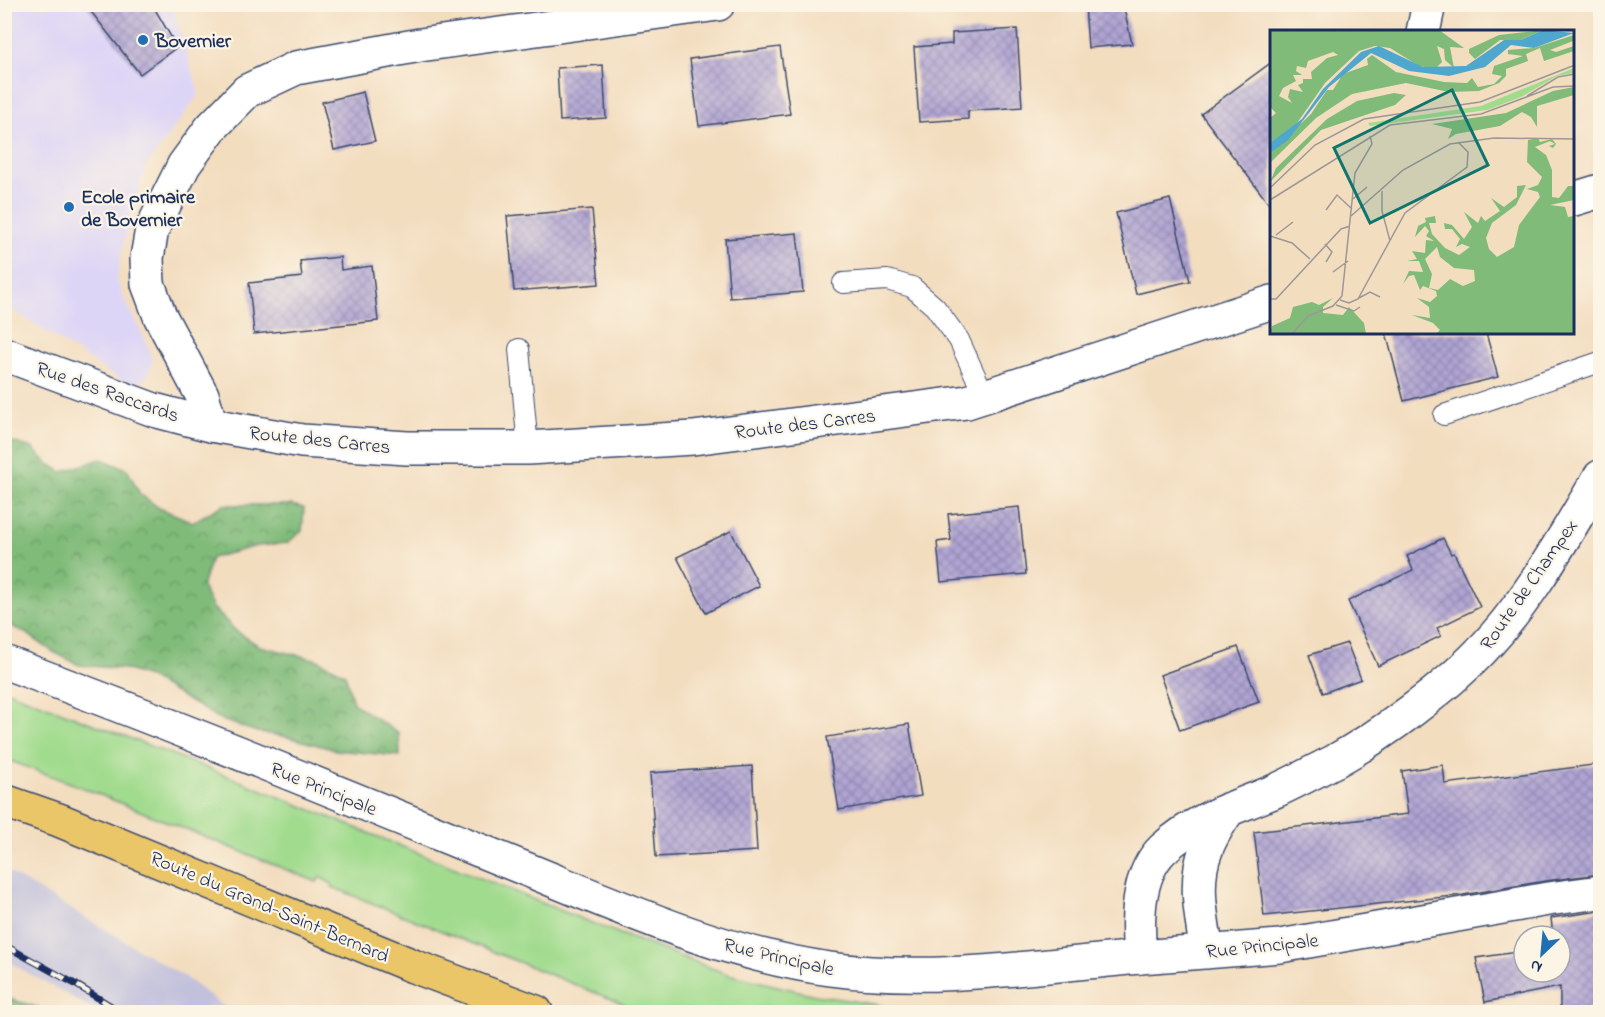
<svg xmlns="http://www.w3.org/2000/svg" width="1605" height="1017" font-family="'Indie Flower',sans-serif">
	<defs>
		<pattern id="forest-crowns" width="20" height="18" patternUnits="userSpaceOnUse" patternTransform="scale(1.5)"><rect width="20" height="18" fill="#80bb79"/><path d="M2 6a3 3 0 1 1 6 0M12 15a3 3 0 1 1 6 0" fill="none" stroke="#689866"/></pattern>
		<pattern id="building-cross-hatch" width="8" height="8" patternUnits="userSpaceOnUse" patternTransform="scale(1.5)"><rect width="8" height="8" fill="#b0a4d3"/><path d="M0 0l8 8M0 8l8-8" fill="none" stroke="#8e86ae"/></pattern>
	</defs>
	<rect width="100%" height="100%" fill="#fcf5e5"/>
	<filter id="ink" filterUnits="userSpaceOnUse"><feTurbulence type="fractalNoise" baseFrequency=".0167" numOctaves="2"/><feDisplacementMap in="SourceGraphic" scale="12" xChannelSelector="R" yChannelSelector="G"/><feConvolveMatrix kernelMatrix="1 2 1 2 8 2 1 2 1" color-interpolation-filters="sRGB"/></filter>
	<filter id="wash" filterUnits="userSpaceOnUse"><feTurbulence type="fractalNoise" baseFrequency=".008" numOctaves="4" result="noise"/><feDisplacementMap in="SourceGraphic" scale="24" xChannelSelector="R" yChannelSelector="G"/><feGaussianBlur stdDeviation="1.35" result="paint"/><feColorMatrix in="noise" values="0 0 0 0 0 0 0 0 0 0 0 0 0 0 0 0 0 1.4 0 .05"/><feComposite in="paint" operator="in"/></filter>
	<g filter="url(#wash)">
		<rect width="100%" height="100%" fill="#f3ddbf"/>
		<path fill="#ddd5f6" d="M 4,5 L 172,5 L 199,94 L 146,166 L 122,249 L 117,280 L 123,297 L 146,341 L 153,362 L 147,376 L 137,385 L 119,379 L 5,305 Z"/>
		<path fill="#c2c1dc" d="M 5,870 L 185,977 L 231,1012 L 98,1012 L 5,960 Z"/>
		<path fill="#a1db8e" stroke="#5e8576" stroke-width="1.5" d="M 5,690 L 230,777 L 594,924 L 727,974 L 815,995 L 884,1006 L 885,1012 L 643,1012 L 332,887 L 332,884 L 320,877 L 317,882 L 73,784 L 5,759 Z"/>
		<path fill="url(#forest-crowns)" stroke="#4e756c" stroke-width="1.5" d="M 5,440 L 32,448 L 47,463 L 62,472 L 101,459 L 127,469 L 140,494 L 159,508 L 193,522 L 223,505 L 291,505 L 304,508 L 302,531 L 287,543 L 257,546 L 211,558 L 202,587 L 213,608 L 236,631 L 259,646 L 318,660 L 345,674 L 353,703 L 399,734 L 400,756 L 336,750 L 288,737 L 257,732 L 222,720 L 148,677 L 125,669 L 79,665 L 52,651 L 26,633 L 5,623 Z
			M 5,998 L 40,1008 L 43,1012 L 5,1012 Z"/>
		<g id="blocks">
			<path fill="url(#building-cross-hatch)" d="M 85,4 L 152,4 L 177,47 L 140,74 Z
				M 1085,4 L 1123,4 L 1132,44 L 1088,48 Z
				M 1017,29 L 1022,107 L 968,111 L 968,119 L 919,122 L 914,47 L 952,44 L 952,33 Z
				M 780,47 L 790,114 L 699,126 L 690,59 Z
				M 1272,62 L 1272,208 L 1201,114 Z
				M 603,65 L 606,118 L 560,121 L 557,68 Z
				M 363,92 L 375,141 L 334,150 L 322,102 Z
				M 1170,199 L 1190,281 L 1136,294 L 1116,213 Z
				M 592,209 L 599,284 L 514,291 L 507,216 Z
				M 797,233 L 803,292 L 730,298 L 725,239 Z
				M 340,257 L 341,270 L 372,266 L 378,321 L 254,334 L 249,283 L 302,277 L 300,261 Z
				M 1386,333 L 1486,333 L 1498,377 L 1404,401 Z
				M 1019,507 L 1026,574 L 941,582 L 937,542 L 951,540 L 948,514 Z
				M 731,531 L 759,586 L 706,613 L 677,557 Z
				M 1443,538 L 1451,554 L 1454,553 L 1480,607 L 1437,628 L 1441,636 L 1378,666 L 1348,601 L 1413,570 L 1407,556 Z
				M 1347,643 L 1361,679 L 1323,693 L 1309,655 Z
				M 1238,647 L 1259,702 L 1180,730 L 1160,675 Z
				M 909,724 L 921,796 L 839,810 L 827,737 Z
				M 1600,764 L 1600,874 L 1545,881 L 1463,895 L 1264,916 L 1254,832 L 1408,814 L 1402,771 L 1443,765 L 1445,784 Z
				M 752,766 L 757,851 L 656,857 L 650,773 Z
				M 1600,911 L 1600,1012 L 1560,1012 L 1560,987 L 1485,1002 L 1476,958 L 1524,951 L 1524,972 L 1560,972 L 1560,936 L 1553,936 L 1551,918 Z"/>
		</g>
	</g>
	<g filter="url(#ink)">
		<use href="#blocks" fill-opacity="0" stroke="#3b496d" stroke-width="1.5"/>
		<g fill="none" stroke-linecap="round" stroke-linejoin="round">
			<defs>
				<path id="service" d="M 843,283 L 887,280 L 912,287 L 935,307 L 959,340 L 985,397
					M 519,349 L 528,448
					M 1444,415 L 1600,362"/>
				<path id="minor" d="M 718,4 L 420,45 L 296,68 L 247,91 L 211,128 L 184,165 L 152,229 L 147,258 L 148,284 L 160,316 L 202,395 L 211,425 L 302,441 L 407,448 L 528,448 L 693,438 L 967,402 L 1272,302
					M 1423,32 L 1429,4
					M 1574,199 L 1600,191
					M 4,662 C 171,724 336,792 501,859 C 607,901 715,953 830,969 C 933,983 1037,966 1140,957"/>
				<path id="tertiary" d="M 4,354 L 154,410 L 211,425
					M 1600,477 C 1565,535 1528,603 1480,652 C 1443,690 1382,735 1335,761 C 1315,771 1295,782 1275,791 C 1233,809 1198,817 1163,849 C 1136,875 1137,922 1140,957 L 1280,946 L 1548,899 L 1600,892
					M 1207,952 C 1202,920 1193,881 1206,850 C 1211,835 1220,822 1229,809"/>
				<path id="primary" d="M 4,801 L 59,820 L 413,966 L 536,1012"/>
			</defs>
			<use href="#service" stroke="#3b496d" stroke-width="22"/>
			<use href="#minor" stroke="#3b496d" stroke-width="36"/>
			<use href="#tertiary" stroke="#3b496d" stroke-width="36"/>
			<use href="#primary" stroke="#3b496d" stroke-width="36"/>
			<use href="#service" stroke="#fff" stroke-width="20"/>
			<use href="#minor" stroke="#fff" stroke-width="33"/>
			<use href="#tertiary" stroke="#fff" stroke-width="33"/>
			<use href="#primary" stroke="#ebc669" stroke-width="33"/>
			<defs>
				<path id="rail" d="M 4,945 L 75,984 L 121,1012"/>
			</defs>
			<use href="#rail" stroke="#1b2f5e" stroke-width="7"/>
			<use href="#rail" stroke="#fcf5e5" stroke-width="4.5" stroke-dasharray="14" stroke-linecap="butt"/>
		</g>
	</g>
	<g fill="#1f6fb2" stroke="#fcf5e5" stroke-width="2">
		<circle cx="143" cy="40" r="6"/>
		<circle cx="69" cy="207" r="6"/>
	</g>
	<g text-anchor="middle" stroke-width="4.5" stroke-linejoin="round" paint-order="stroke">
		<g font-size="20" font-weight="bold" fill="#1b2f5e" stroke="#fcf5e5" text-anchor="start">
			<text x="155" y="47">Bovernier</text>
			<text x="81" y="203">Ecole primaire<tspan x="81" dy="23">de Bovernier</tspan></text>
		</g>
		<g font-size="20" fill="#1b2f5e" stroke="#fcf5e5">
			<text transform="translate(108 391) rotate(19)" y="7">Rue des Raccards</text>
			<text transform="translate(805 423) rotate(-7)" y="7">Route des Carres</text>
			<text transform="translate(320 439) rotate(6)" y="7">Route des Carres</text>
			<text transform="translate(1528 584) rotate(-55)" y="7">Route de Champex</text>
			<text transform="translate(324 788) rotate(22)" y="7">Rue Principale</text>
			<text transform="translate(270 906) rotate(23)" y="7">Route du Grand-Saint-Bernard</text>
			<text transform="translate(1262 945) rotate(-6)" y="7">Rue Principale</text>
			<text transform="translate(779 956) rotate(13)" y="7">Rue Principale</text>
		</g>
	</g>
	<g transform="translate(1270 30)">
		<rect width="304" height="304" fill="#f3ddbf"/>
		<path d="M 304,38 L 304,43 L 287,46 L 251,67 L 217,80 L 100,96 L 98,93 L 211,76 Z" fill="#a1db8e"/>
		<path d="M 0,0 L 169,0 L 194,18 L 180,17 L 184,38 L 175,30 L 174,19 L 167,16 L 172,32 L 165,39 L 149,36 L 120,18 L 105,16 L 89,21 L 55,53 L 25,96 L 0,113 L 0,88 L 6,83 L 0,77 ZM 63,22 L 68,25 L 57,28 L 41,42 L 42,49 L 33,49 L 33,53 L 28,55 L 33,62 L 20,59 L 18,67 L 22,73 L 9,66 L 13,58 L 26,51 L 23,45 L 32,45 L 26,41 L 27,36 L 36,38 L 38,31 ZM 273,0 L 251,10 L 230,10 L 205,29 L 199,23 L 199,19 L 229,5 ZM 304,5 L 303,11 L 280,20 L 286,22 L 304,16 L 304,21 L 274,31 L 270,18 L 256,24 L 258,31 L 236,39 L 236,46 L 229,53 L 209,61 L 179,62 L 136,53 L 82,64 L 46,88 L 0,133 L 0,123 L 41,84 L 57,60 L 63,60 L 73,44 L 98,35 L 97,29 L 102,25 L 126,42 L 174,52 L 197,53 L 202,48 L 208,57 L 224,54 L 232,46 L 222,44 L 224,36 L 253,26 L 238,24 L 238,20 L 264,18 ZM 304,57 L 304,65 L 267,76 L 267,97 L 261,87 L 252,82 L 230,96 L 186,104 L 178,109 L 182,99 L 162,94 L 236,83 L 283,61 ZM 124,63 L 136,65 L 125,75 L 51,100 L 0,152 L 6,138 L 57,89 L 87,71 ZM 268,108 L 270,112 L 282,109 L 286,114 L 283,118 L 279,116 L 285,114 L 280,111 L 265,117 L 276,125 L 282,140 L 282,167 L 289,168 L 298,156 L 304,156 L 304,170 L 280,175 L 295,177 L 298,187 L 304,186 L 304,304 L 166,304 L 170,300 L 163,293 L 142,285 L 160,288 L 159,277 L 147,268 L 160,272 L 167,266 L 166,261 L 153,256 L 150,260 L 144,245 L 139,246 L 133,254 L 139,241 L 153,242 L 149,231 L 137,231 L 147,229 L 142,221 L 155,223 L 156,210 L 164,211 L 156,206 L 159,201 L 155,196 L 145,207 L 148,196 L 156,192 L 155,188 L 165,186 L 166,193 L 159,193 L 162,204 L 175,218 L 189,225 L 200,217 L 192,214 L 186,217 L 190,209 L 182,199 L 175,199 L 174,193 L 182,195 L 194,209 L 202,197 L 194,182 L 208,193 L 211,186 L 215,191 L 230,181 L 221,168 L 234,177 L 247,167 L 247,156 L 256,155 L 246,175 L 222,193 L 216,208 L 219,219 L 227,227 L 244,217 L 249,195 L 270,167 L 268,162 L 257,159 L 268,155 L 272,147 L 257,132 L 258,110 ZM 167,217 L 170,227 L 184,238 L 204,240 L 205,251 L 193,256 L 180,249 L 168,260 L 159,258 L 162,244 L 155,229 ZM 63,268 L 53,277 L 53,283 L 73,285 L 79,277 L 94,293 L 96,304 L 0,304 L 2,296 L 20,288 L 23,277 L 42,272 L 49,275 Z" fill="#80bb79" fill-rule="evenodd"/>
		<path d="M 273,0 L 304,3 L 264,18 L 241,15 L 215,37 L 179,46 L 139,41 L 101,23 L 59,57 L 18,110 L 0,123 L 0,113 L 32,89 L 53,59 L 91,22 L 109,16 L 153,37 L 196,36 L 234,10 L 251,10 Z" fill="#50a7cd"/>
		<path fill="none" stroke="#9d9798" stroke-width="1.5" d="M 257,66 L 288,47 L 305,44M 0,158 L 45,115 L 94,89 L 210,72 L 305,35M 112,161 L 112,181 L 120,211M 83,169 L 97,157M 0,170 L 120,95 L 211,84 L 283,57 L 305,56M 56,180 L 67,165 L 82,179M 81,186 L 133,140 L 180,114 L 224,108 L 305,109M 6,205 L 23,192M 0,206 L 22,213 L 40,229M 55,214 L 62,222 L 56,232M 63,242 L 78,231M 89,268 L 100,262 L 110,267M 0,269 L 6,269 L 71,199 L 80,196M 70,270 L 79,273 L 88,269 L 135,183 L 197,137 L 198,122 L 188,112M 66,275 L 84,281 L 90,277M 22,304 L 38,286 L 63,276 L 72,266 L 85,143 L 102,114 L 100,106"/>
		<path fill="#0f766e" fill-opacity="0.15" stroke="#0f766e" stroke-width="3" d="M 182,60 L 218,135 L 100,193 L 64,118 Z"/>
		<rect width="304" height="304" fill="none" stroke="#1b2f5e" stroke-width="3"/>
	</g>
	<rect width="1605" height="1017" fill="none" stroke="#fcf5e5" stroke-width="24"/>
	<g transform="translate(1542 954) rotate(206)"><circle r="28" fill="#fcf5e5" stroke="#a2a6af" stroke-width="1.5"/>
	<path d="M0-4.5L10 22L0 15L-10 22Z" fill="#1f6fb2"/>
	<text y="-9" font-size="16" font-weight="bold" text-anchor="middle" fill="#1b2f5e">N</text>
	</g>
</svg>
